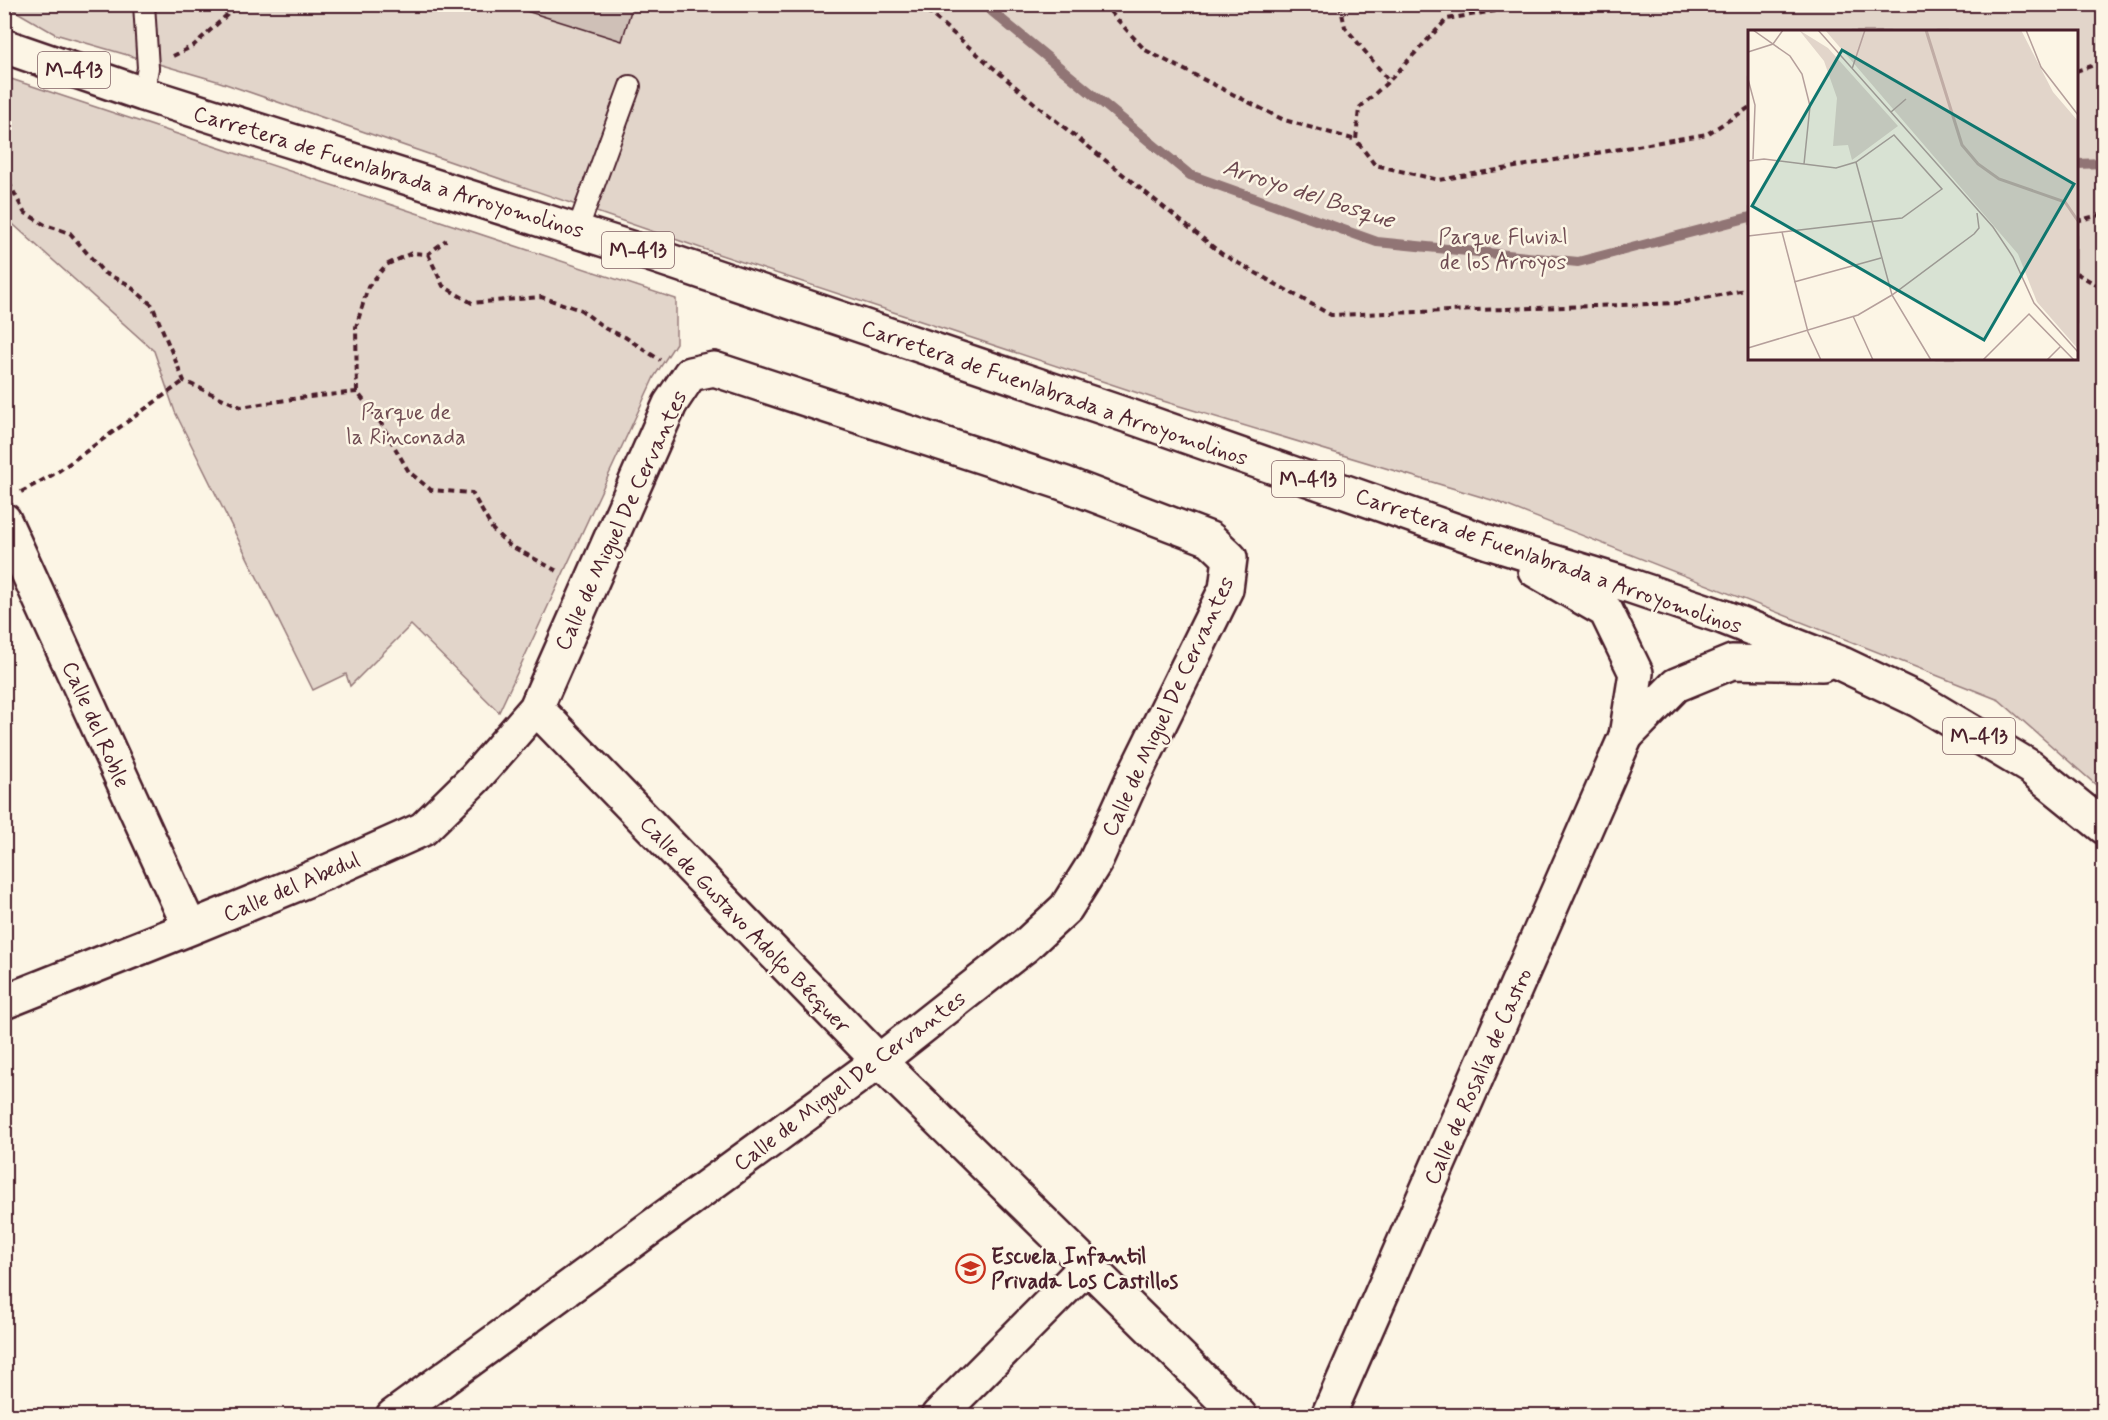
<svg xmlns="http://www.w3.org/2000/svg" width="2108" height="1420" font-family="Mynerve,sans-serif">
	<rect width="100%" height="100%" fill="#fcf5e5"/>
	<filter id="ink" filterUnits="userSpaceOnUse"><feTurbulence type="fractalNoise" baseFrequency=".0167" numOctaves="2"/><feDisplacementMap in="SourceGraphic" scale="12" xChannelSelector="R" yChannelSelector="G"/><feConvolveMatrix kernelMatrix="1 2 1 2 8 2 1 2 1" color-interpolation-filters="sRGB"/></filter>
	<g filter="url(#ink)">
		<path fill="#e2d5ca" stroke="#967a7a" stroke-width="1.5" fill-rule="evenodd" d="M 5,5 L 2103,5 L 2103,791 L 1999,700 L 1495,501 L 1153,398 L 718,254 L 217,81 L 55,34 ZM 1750,32 L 2076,32 L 2076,358 L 1750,358 Z
			M 5,77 L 676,299 L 676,343 L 654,377 L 499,712 L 411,625 L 350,686 L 346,674 L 313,690 L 175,412 L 154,351 L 5,217 Z"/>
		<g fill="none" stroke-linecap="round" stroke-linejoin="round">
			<path stroke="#917474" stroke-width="10" d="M 983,4 L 1190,175 L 1377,242 L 1578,262 L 1750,217
				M 2076,164 L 2104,163"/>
		</g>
		<path fill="#cfc0b7" stroke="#4a1f2b" stroke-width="1.5" d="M 504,4 L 633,4 L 622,41 Z"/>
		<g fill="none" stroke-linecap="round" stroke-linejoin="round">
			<defs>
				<path id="service" d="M 143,94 L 148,68 L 144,4
					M 577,231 L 630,86"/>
				<path id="minor" d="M 4,520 L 190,928
					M 536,708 L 879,1061 L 1240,1416
					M 4,1002 L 190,928 L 329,871 L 423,829 L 475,778 L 536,708 L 670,404 L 690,374 L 714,369 L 1063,483 L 1210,539 L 1230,558 L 1226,589 L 1132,780 L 1095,862 L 1066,908 L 1025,946 L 879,1061 L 393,1416
					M 938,1416 L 1087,1266
					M 1328,1416 L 1626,736"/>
				<path id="primary" d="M 4,46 L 143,94 L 646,253 L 1129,416 L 1488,542 L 1622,583 L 1723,617 L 1842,664 L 1918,700 L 2030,767 L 2104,827
					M 1535,570 L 1606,611 L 1636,673 L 1626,736
					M 1626,736 L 1676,685 L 1732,662 L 1822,664"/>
			</defs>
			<use href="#service" stroke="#4a1f2b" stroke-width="24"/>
			<use href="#minor" stroke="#4a1f2b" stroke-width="38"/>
			<use href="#primary" stroke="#4a1f2b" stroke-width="38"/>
			<path stroke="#4a1f2b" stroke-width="4" stroke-dasharray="6 4.5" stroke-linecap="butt" d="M 919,4 L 1039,107 L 1222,254 L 1331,315 L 1680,303 L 1750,289
				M 1103,4 L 1145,50 L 1284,120 L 1356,140
				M 1340,4 L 1345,27 L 1389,81
				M 1537,4 L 1447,19 L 1389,81 L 1359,108 L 1356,140 L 1375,165 L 1439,180 L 1707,134 L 1750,107
				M 173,56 L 193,46 L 239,4
				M 2076,71 L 2104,62
				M 4,173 L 24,212 L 45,225 L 70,233 L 104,273 L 126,283 L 152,305 L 184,381 L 241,407 L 299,398 L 357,392 L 379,420 L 409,472 L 431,490 L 472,493 L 493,530 L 509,545 L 559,572
				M 2076,221 L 2104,214
				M 428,254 L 443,286 L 472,303 L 541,297 L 581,310 L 606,329 L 625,337 L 660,360
				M 2076,273 L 2104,289
				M 357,392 L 356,327 L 368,287 L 386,265 L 412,253 L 428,254 L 446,240
				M 21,492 L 56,473 L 184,381"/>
			<use href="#service" stroke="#fcf5e5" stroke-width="20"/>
			<use href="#minor" stroke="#fcf5e5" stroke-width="33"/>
			<use href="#primary" stroke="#fcf5e5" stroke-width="33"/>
		</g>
	</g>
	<defs>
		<symbol id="school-ring" viewBox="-11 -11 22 22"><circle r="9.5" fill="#fcf5e5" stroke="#c8321e" stroke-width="1.5"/><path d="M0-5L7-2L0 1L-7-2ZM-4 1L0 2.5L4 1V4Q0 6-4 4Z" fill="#c8321e"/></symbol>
	</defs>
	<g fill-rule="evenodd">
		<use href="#school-ring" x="954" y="1252" width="33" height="33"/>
	</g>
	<g text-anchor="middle" stroke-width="5" stroke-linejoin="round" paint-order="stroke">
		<g fill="#fcf5e5" stroke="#7f5f63" stroke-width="1.5">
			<rect x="38" y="52" width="72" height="36" rx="4.5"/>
			<rect x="602" y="232" width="72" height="36" rx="4.5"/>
			<rect x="1272" y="461" width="72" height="36" rx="4.5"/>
			<rect x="1943" y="718" width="72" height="36" rx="4.5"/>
		</g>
		<g font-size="21" font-weight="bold" fill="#4a1f2b">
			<text x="74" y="77">M-413</text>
			<text x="638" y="257">M-413</text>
			<text x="1308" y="486">M-413</text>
			<text x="1979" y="743">M-413</text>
		</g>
		<g font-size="22" fill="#4a1f2b" stroke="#fcf5e5">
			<text transform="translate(389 171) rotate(17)" y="8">Carretera de Fuenlabrada a Arroyomolinos</text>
			<text transform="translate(1055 392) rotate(19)" y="8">Carretera de Fuenlabrada a Arroyomolinos</text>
			<text transform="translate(620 520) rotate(-65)" y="8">Calle de Miguel De Cervantes</text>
			<text transform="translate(1549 560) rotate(19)" y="8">Carretera de Fuenlabrada a Arroyomolinos</text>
			<text transform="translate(1167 706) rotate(-65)" y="8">Calle de Miguel De Cervantes</text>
			<text transform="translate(97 724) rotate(66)" y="8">Calle del Roble</text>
			<text transform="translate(291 886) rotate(-23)" y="8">Calle del Abedul</text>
			<text transform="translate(746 924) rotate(46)" y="8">Calle de Gustavo Adolfo Bécquer</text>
			<text transform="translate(1477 1076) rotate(-66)" y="8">Calle de Rosalía de Castro</text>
			<text transform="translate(849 1080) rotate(-37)" y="8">Calle de Miguel De Cervantes</text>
		</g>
		<g font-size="22" fill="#704c53" stroke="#fcf5e5">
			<text x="1503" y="244">Parque Fluvial<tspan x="1503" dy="25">de los Arroyos</tspan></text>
			<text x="406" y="419">Parque de<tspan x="406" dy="25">la Rinconada</tspan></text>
		</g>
		<g font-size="22" font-weight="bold" fill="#4a1f2b" stroke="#fcf5e5" text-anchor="start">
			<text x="991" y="1263">Escuela Infantil<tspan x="991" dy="25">Privada Los Castillos</tspan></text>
		</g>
		<g font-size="24" font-style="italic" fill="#6d4950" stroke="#fcf5e5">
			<text transform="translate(1309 193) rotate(18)" y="8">Arroyo del Bosque</text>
		</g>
	</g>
	<g transform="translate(1748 30)">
		<rect width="330" height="330" fill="#fcf5e5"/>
		<path d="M 51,0 L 80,18 L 150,96 L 104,130 L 100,115 L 85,116 L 89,68 L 76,31 ZM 77,0 L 273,0 L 305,62 L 330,91 L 330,319 L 289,272 L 270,224 Z" fill="#e2d5ca"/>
		<path fill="none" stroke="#c0aca5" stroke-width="3" d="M 178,0 L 214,115 L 230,134 L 251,149 L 317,172 L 330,191"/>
		<path fill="none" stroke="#b59f9b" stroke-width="1.5" d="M 5,0 L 42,26 L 54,44 L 62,76 L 56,134M 70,0 L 245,197 L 265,227 L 286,273 L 330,322M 278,0 L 293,37 L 330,85M 0,22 L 25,14 L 35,0M 104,39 L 117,0M 0,49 L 7,75 L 5,129M 143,82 L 158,69M 0,131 L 16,129 L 88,138 L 108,132 L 146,105 L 194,159 L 154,188 L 0,206M 108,132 L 144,265 L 183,330M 34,202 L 60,302 L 73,330M 226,204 L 231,198 L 229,183M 46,252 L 133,228M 105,286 L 125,330M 0,318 L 110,285 L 144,265 L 226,204M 235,330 L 281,284 L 326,330M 299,330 L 313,316"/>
		<path fill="#0f766e" fill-opacity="0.15" stroke="#0f766e" stroke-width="3" d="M 94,20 L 326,154 L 236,310 L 4,176 Z"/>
		<rect width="330" height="330" fill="none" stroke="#4a1f2b" stroke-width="3"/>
	</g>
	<rect width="2108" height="1420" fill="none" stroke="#fcf5e5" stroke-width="24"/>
	<rect x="12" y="12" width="2084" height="1396" fill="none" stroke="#4a1f2b" stroke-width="2" filter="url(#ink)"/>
</svg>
